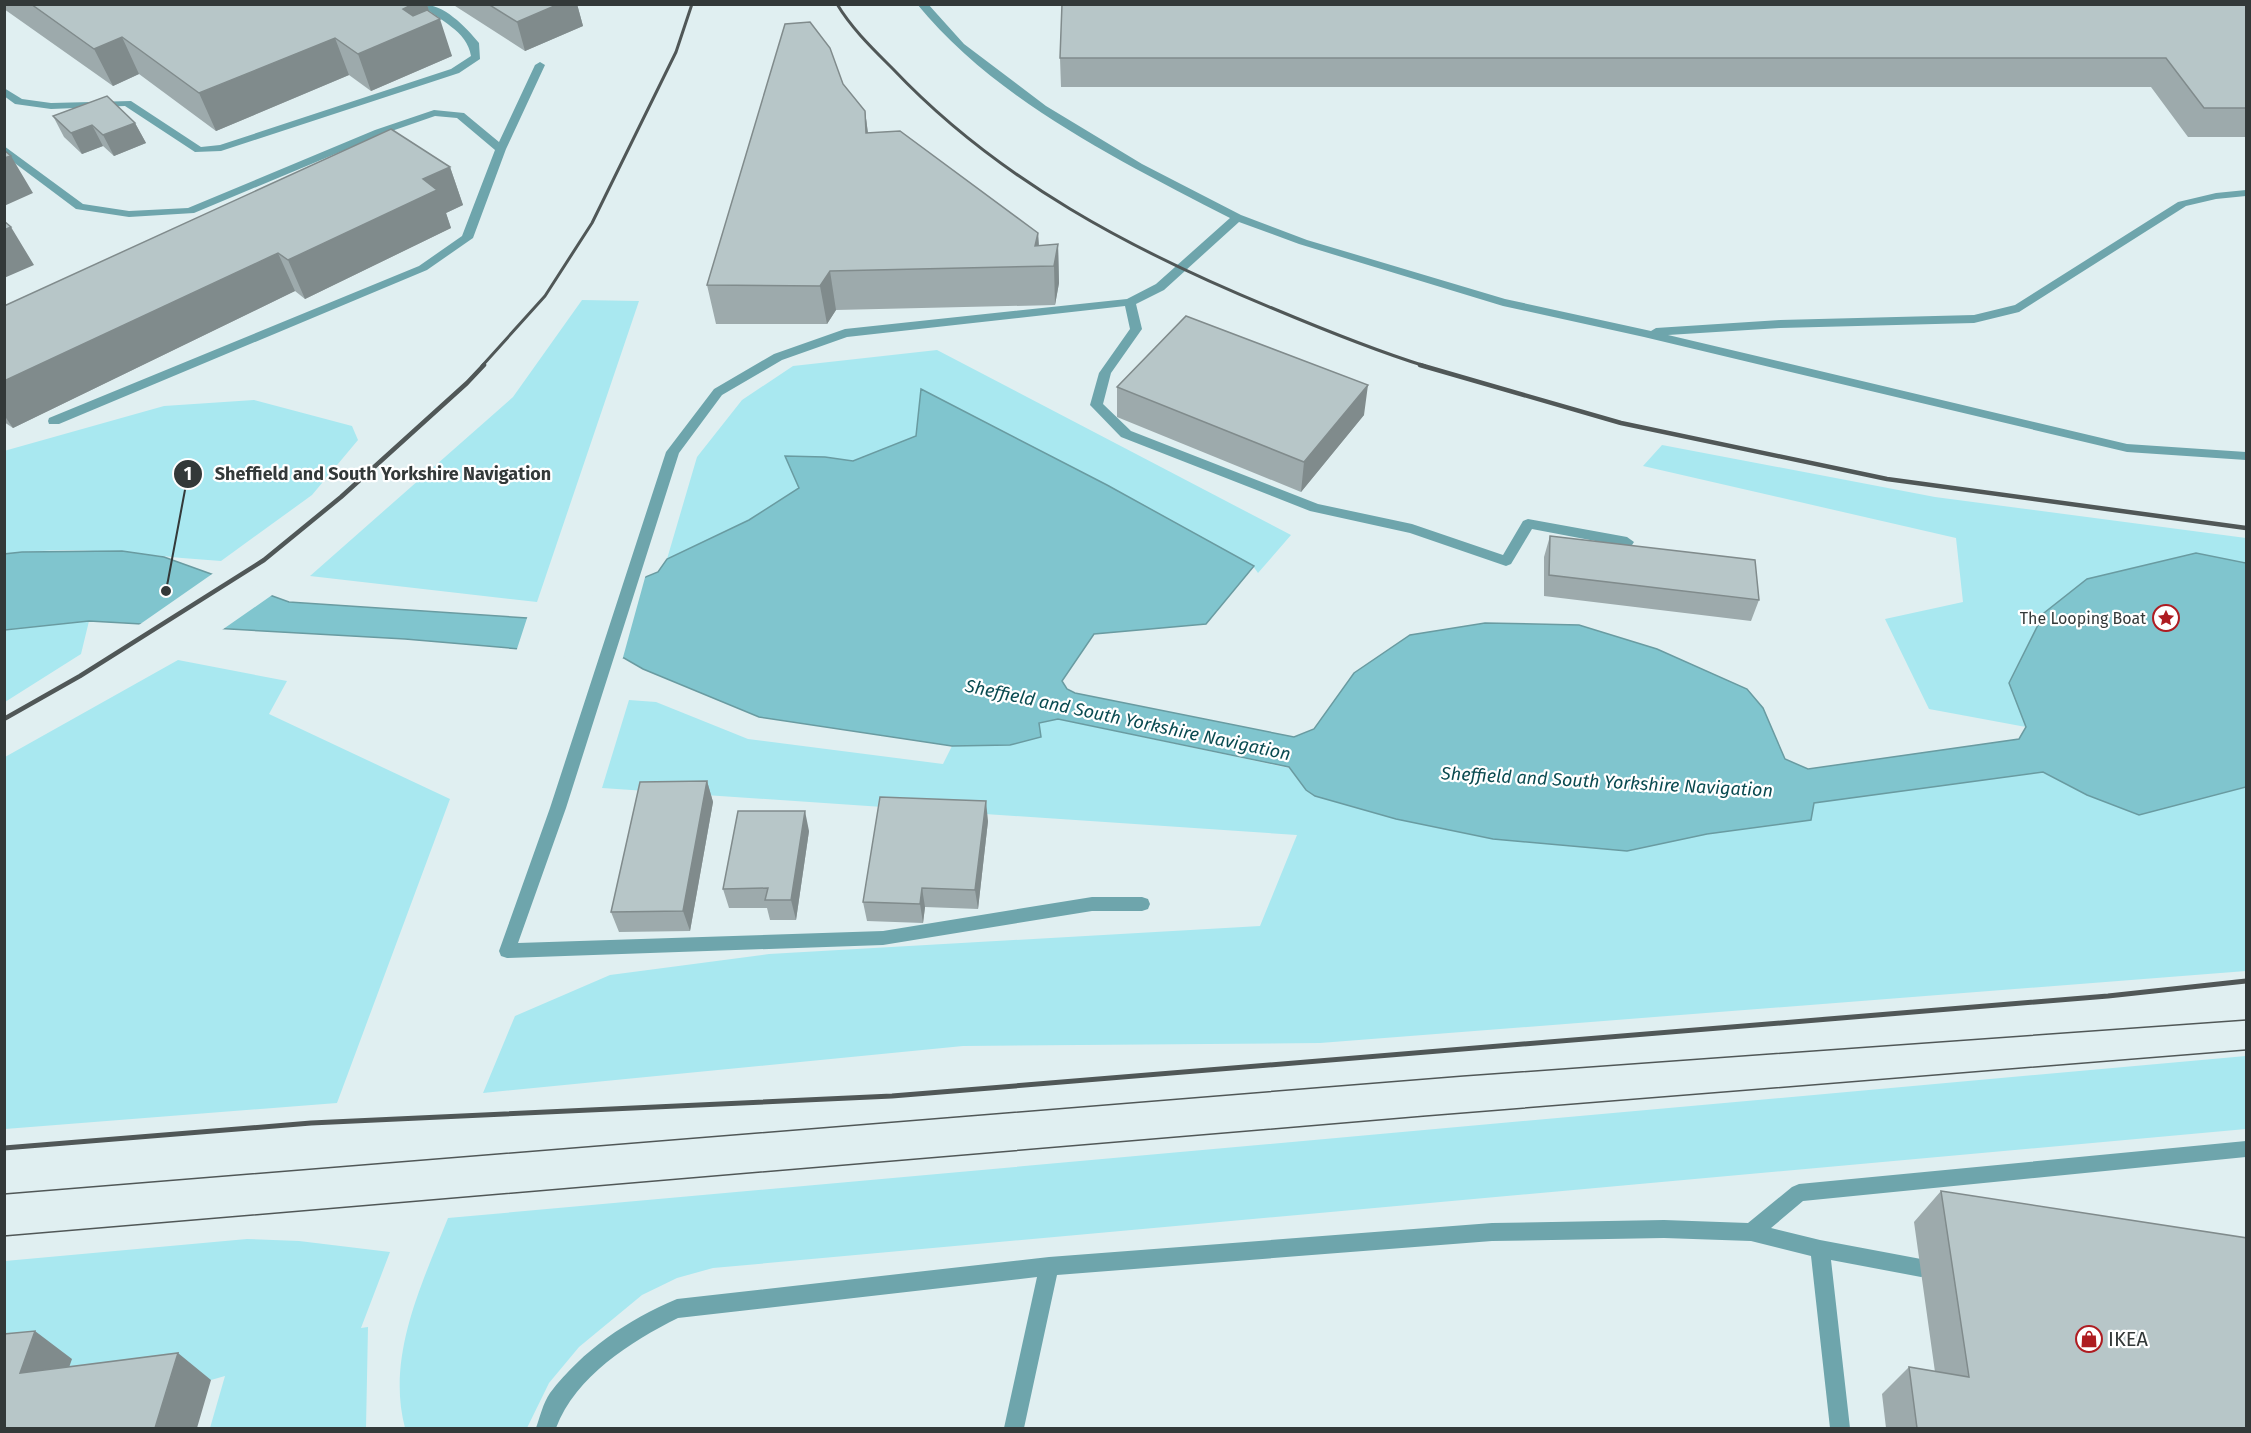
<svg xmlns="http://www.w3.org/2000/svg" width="2251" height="1433" font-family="'Fira Sans',sans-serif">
	<rect width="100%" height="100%" fill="#e0eff1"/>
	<path fill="#a9e8f0" d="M 582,300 L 639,301 L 537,602 L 310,576 L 513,397 Z
		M 937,350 L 1291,535 L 1258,573 L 1253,566 L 1107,485 L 921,389 L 916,436 L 853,461 L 825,457 L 786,456 L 799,488 L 749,520 L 667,559 L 697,457 L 742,400 L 793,366 Z
		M 254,400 L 352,426 L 358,440 L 312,495 L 221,561 C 149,556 76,544 5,554 L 4,451 L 164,406 Z
		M 1662,445 L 1935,497 L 2246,538 L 2246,563 L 2196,553 L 2087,579 L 2044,613 L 2009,682 L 2026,727 L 1929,709 L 1885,619 L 1963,602 L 1956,538 L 1643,466 Z
		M 89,621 L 81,654 L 5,702 L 5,630 Z
		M 178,660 L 287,681 L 269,714 L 450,799 L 337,1103 L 5,1129 L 5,757 Z
		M 629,700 L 656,702 L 748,739 L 943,764 L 952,746 L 1010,745 L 1041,737 L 1039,723 L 1058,719 L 1289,768 L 1306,790 L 1315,796 L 1396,819 L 1493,839 L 1627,851 L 1707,834 L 1813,803 L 2043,772 L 2087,795 L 2139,815 L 2246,787 L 2246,971 L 1320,1043 L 963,1046 L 483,1093 L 515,1016 L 610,975 L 769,954 L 1260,926 L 1297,835 L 602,788 Z
		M 2246,1056 L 2246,1129 L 713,1268 L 677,1278 L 642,1295 L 579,1347 L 549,1383 L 527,1428 L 405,1428 C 386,1356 422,1284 448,1218 Z
		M 247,1239 L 299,1241 L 390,1252 L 361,1328 L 368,1327 L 366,1428 L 210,1428 L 225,1376 L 211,1380 L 5,1365 L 5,1261 Z"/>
	<path fill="#80c5ce" stroke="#699ba1" stroke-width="1.5" d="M 921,389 L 1107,485 L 1254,566 L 1206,624 L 1094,634 L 1062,681 L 1067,689 L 1075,693 L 1294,737 L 1314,729 L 1354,673 L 1410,635 L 1485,623 L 1579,625 L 1657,649 L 1747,689 L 1763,708 L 1785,759 L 1808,769 L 2019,739 L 2026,727 L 2009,683 L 2044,613 L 2087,579 L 2196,553 L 2246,563 L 2246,787 L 2139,815 L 2087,795 L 2043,772 L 1814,803 L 1811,820 L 1707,834 L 1627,851 L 1493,839 L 1396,819 L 1315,796 L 1306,790 L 1289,767 L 1058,719 L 1039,723 L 1041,737 L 1010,745 L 952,746 L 759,717 L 643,669 L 624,658 L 405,639 L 89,621 L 5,630 L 4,554 L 22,552 L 122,551 L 164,557 L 289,602 L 543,619 L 658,572 L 667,559 L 749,520 L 799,488 L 785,456 L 825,457 L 853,461 L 916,436 Z"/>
	<path fill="#e0eff1" d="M 215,572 L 275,593 L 219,632 L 136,627 Z
		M 646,574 L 622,661 L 516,652 L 528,615 L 543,616 Z"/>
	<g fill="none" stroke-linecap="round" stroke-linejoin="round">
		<path fill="#6ea5ac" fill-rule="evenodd" d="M 421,4 C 444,4 465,26 479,43 L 480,59 L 459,73 L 221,151 L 195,152 L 125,106 L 51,109 L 15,104 L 4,96 L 4,88 L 22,99 L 51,103 L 131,101 L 201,147 L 220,145 L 451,69 L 471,56 C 467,30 439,21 421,4 Z
			M 917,4 L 928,4 L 964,44 L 1046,106 L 1142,164 L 1241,215 L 1307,240 L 1505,299 L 1651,331 L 1656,328 L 1780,320 L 1974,315 L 2015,305 L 2178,202 L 2216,193 L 2246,190 L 2246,196 L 2216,199 L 2186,206 L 2019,312 L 1974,323 L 1780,328 L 1668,335 L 2127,444 L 2246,452 L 2246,460 L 2127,452 L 1644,337 L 1503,306 L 1299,244 L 1239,222 L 1164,290 L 1136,304 L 1142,329 L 1111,373 L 1103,404 L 1131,431 L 1318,504 L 1412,524 L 1503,555 L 1523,521 L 1528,519 L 1627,537 L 1634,542 L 1632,545 L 1627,547 L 1532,529 L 1511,564 L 1506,566 L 1410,533 L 1310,511 L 1121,437 L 1090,405 L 1099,373 L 1130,329 L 1125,306 L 847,337 L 782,360 L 722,395 L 679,453 L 566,808 L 518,943 L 883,931 L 1092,897 L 1142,897 L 1148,899 L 1150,904 L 1148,909 L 1142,911 L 1092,911 L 883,945 L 507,958 L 501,956 L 499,951 L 550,808 L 666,452 L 714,389 L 774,354 L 845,329 L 1127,299 L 1156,284 L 1230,218 C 1122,162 995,100 917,4 Z
			M 540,62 L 545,65 L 506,149 L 473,238 L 427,270 L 59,424 L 49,424 L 48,421 L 49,418 L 419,266 L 462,236 L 495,150 L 457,118 L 435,116 L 383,134 L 194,213 L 129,217 L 76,209 L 4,155 L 4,146 L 83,204 L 129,211 L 188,208 L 375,130 L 434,110 L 464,113 L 499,142 L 535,65 Z
			M 2246,1141 L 2246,1157 L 1803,1201 L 1771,1228 L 1820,1240 L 1921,1259 L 1928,1261 L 1931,1268 L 1928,1275 L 1921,1277 L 1831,1260 L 1850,1428 L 1830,1428 L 1811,1256 L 1751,1241 L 1664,1238 L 1492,1241 L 1057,1275 L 1024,1428 L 1004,1428 L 1037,1277 L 678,1318 C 630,1342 576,1376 556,1428 L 536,1428 C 540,1417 543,1403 550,1393 C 583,1350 627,1320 677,1299 L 1049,1257 L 1492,1223 L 1664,1220 L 1748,1223 L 1792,1187 L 1799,1184 Z"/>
		<path stroke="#505757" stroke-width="1.5" d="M 4,1194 L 1463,1076 L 2246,1020
			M 4,1236 L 1426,1116 L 2246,1050"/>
		<path stroke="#505757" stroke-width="3" d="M 837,4 C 852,29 873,49 893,69 C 998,180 1133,251 1272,308 C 1322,329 1373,350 1425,366
			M 482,366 L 545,296 L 592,223 L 676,52 L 692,4"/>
		<path stroke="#505757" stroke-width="4.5" d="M 1420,365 L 1621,423 L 1887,479 L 2246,528
			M 4,719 L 80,676 L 264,560 L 341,497 L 467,383 L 484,365"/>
		<path stroke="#505757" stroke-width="5" d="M 4,1148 L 311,1123 L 892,1096 L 2108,996 L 2246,981"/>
	</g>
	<path fill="#9daaac" d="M 4,4 L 427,4 L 429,12 L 452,56 L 371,91 L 349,75 L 216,131 L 139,74 L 113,86 L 4,9 Z
		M 452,4 L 577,4 L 583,26 L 525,51 Z
		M 2247,4 L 2247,137 L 2188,137 L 2151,87 L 1061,87 L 1060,58 Z
		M 843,84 L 865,111 L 868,133 L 1038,233 L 1039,246 L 1058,244 L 1059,283 L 1055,305 L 836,310 L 827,324 L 716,324 L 707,285 Z
		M 53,116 L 135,123 L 146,143 L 114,156 L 103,146 L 82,154 L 64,137 Z
		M 450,167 L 463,205 L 446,213 L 451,228 L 305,299 L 295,291 L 13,428 L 4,422 L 4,306 Z
		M 1117,387 L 1364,415 L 1301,492 L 1117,417 Z
		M 1550,536 L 1759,600 L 1751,621 L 1544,596 L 1544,557 Z
		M 707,781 L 713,802 L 690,931 L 619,932 L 611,912 Z
		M 988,821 L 978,909 L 925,907 L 923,923 L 867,921 L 863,902 Z
		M 809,831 L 796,920 L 770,920 L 767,908 L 729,908 L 723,889 Z
		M 1941,1191 L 2247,1428 L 1886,1428 L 1882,1394 L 1909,1367 L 1935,1372 L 1914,1222 Z"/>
	<path fill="#808b8c" d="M 413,4 L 427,4 L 432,22 L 440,19 L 452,56 L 371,91 L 358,54 L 403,9 Z
		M 559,4 L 577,4 L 583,26 L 525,51 L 517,22 Z
		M 122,37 L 139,74 L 113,86 L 94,49 Z
		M 335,38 L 349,75 L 216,131 L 199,93 Z
		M 865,111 L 870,149 L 866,133 Z
		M 135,123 L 146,143 L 114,156 L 103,135 Z
		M 92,125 L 103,146 L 82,154 L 71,133 Z
		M 11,156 L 33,193 L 4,206 L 4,158 Z
		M 450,167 L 463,205 L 446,213 L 451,228 L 305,299 L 288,260 L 423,179 Z
		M 11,227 L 34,265 L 4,278 L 4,230 Z
		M 1038,233 L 1040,267 L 1035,246 Z
		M 1058,244 L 1059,283 L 1055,305 L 1054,266 Z
		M 278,253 L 295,291 L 13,428 L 4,415 L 4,381 Z
		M 830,271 L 836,310 L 827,324 L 820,286 Z
		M 1368,385 L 1364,415 L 1301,492 L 1304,462 Z
		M 707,781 L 713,802 L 690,931 L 683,911 Z
		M 986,801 L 988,821 L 978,909 L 975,890 Z
		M 805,811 L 809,831 L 796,920 L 791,900 Z
		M 922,888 L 925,907 L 923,923 L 920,904 Z
		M 35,1331 L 72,1359 L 58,1399 L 20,1373 Z
		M 178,1353 L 211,1380 L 197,1428 L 155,1428 Z"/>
	<path fill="#b7c6c8" stroke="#808b8c" stroke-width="1.5" d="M 31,4 L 413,4 L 403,9 L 413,16 L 427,10 L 440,19 L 358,54 L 335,38 L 199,93 L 122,37 L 94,49 Z
		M 488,4 L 559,4 L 517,22 Z
		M 1062,4 L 2247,4 L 2247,108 L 2204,108 L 2166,58 L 1060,58 Z
		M 810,22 L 830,48 L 843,84 L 865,111 L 866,133 L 900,131 L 1038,233 L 1035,246 L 1058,244 L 1054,266 L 830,271 L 820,286 L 707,285 L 785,24 Z
		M 107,96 L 135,123 L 103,135 L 92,125 L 71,133 L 53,116 Z
		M 391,129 L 450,167 L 423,179 L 437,190 L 288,260 L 278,253 L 4,381 L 4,306 Z
		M 4,150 L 11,156 L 4,158 Z
		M 4,221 L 11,227 L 4,230 Z
		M 1186,316 L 1368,385 L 1304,462 L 1117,387 Z
		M 1550,536 L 1755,560 L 1759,600 L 1549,575 Z
		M 707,781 L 683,911 L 611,912 L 640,782 Z
		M 880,797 L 986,801 L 975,890 L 922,888 L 920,904 L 863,902 Z
		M 738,811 L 805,811 L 791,900 L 765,900 L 768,888 L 723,889 Z
		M 1941,1191 L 2247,1238 L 2247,1428 L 1917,1428 L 1909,1367 L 1969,1377 Z
		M 35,1331 L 20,1373 L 178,1353 L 155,1428 L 4,1428 L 4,1334 Z"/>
	<defs>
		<symbol id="sight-ring" viewBox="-11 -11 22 22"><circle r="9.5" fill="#fff" stroke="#ae1c21" stroke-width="1.5"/><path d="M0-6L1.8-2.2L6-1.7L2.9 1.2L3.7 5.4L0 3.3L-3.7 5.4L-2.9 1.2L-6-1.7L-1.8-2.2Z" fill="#ae1c21"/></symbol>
		<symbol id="shop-ring" viewBox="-11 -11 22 22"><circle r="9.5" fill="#fff" stroke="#ae1c21" stroke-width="1.5"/><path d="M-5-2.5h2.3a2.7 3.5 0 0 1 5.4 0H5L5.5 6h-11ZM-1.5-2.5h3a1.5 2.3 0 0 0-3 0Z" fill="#ae1c21"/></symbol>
	</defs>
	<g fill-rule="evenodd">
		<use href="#sight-ring" x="2151" y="603" width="30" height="30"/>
		<use href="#shop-ring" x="2074" y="1324" width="30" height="30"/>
	</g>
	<g text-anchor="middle" stroke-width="4.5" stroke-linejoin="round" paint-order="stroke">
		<g font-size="16" fill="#333939" stroke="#fff" text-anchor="end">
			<text x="2146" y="624">The Looping Boat</text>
		</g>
		<g font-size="18" font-style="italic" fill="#0a4b51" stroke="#fff">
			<text transform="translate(1128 720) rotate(12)" y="6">Sheffield and South Yorkshire Navigation</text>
			<text transform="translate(1607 782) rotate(3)" y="6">Sheffield and South Yorkshire Navigation</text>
		</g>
		<g font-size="20" fill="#333939" stroke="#fff" text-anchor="start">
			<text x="2108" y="1346">IKEA</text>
		</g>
	</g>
	<path fill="none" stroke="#333939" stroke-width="2" d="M166 591L188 474"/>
	<g fill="#333939" stroke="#fff" stroke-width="2">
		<circle cx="166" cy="591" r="6"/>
		<circle cx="188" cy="474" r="15"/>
	</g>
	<g font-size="18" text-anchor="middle" font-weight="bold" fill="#fff">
		<text x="188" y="480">1</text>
	</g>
	<g font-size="18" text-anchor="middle" font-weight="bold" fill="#333939" stroke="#fff" stroke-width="4.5" stroke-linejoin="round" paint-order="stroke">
		<text x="383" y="480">Sheffield and South Yorkshire Navigation</text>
	</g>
	<rect width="2251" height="1433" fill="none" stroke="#333939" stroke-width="12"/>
</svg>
